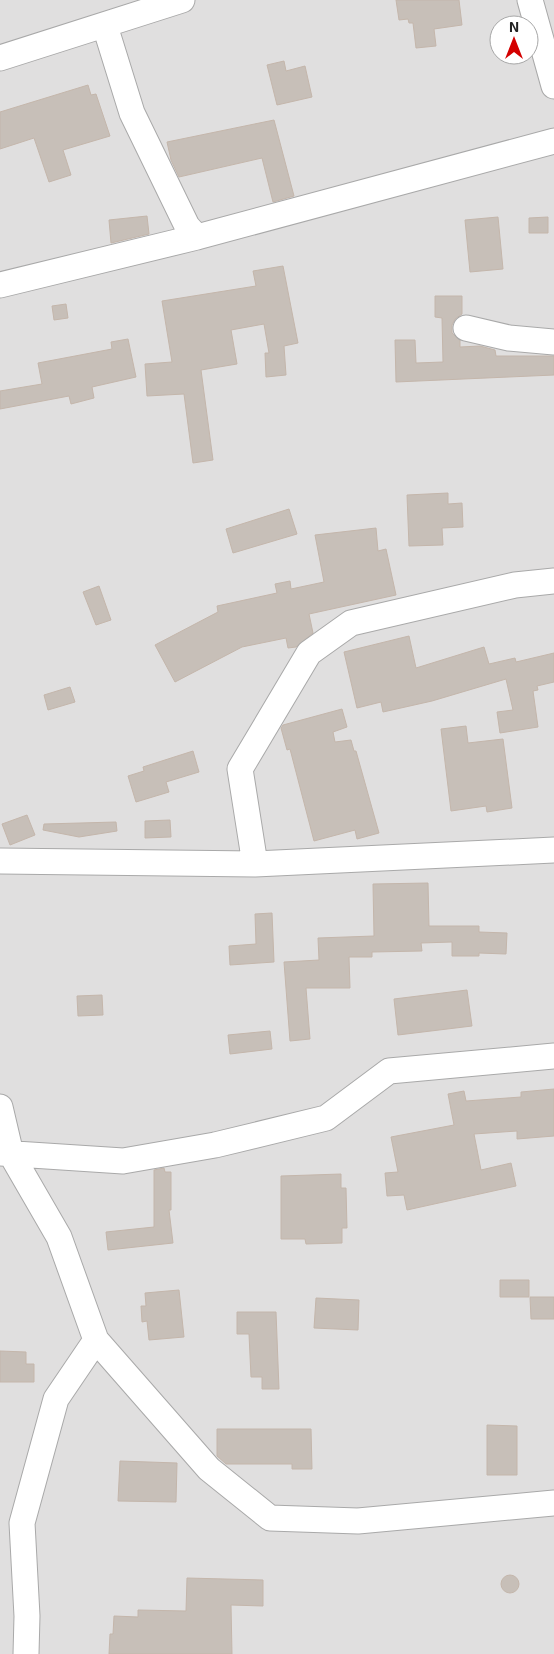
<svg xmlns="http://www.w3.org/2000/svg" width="554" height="1654" font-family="'Exo 2',sans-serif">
	<rect width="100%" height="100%" fill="#f2efe9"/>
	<path fill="#e0dfdf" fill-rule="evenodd" d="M 0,0 L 554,0 L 554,1654 L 0,1654 ZM 499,25 L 529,25 L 529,55 L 499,55 Z"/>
	<path fill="#c7bfb8" stroke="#c4b6ab" d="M 396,0 L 459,0 L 462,25 L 434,29 L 436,46 L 416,48 L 413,23 L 409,23 L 408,19 L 399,20 Z
		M 284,61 L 286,71 L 305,66 L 312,97 L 277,105 L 267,65 Z
		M 88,85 L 91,95 L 96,94 L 110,136 L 63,150 L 71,175 L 49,182 L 34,138 L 0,149 L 0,112 Z
		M 274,120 L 294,196 L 273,202 L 262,158 L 179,177 L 171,160 L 167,142 Z
		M 147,216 L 149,234 L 111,243 L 109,220 Z
		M 498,217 L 503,269 L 470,272 L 465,220 Z
		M 548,217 L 548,233 L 529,233 L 529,218 Z
		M 283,266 L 298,343 L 284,346 L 286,375 L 266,377 L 265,353 L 269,353 L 264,324 L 231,330 L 237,364 L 201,370 L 213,460 L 193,463 L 184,394 L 147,396 L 145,364 L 172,362 L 162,301 L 256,286 L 253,271 Z
		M 435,296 L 462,296 L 462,314 L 455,319 L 452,325 L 452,333 L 460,340 L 460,347 L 480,346 L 495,350 L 496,356 L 554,356 L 554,375 L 396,382 L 395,340 L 415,340 L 416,363 L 443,362 L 442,318 L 435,317 Z
		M 66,304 L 68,318 L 54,320 L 52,306 Z
		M 128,339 L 136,377 L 92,387 L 94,398 L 71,404 L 69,396 L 0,409 L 0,391 L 42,384 L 38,363 L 112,349 L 111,342 Z
		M 448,493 L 448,504 L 462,503 L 463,527 L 442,528 L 443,545 L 409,546 L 407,495 Z
		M 289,509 L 297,534 L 233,553 L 226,529 Z
		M 376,528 L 378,551 L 386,549 L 396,595 L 309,614 L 313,633 L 296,647 L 288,648 L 286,638 L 242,647 L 175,682 L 155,645 L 218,612 L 217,606 L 277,593 L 275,584 L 290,581 L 291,589 L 324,582 L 315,535 Z
		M 99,586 L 111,620 L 96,625 L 83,592 Z
		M 409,636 L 416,668 L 484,647 L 489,664 L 515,658 L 516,662 L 554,653 L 554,682 L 537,686 L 538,690 L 533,691 L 538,727 L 500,733 L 497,712 L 513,710 L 506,679 L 432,701 L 383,712 L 381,702 L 357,708 L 344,652 Z
		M 70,687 L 75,702 L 48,710 L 44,695 Z
		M 342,709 L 347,727 L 333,732 L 335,742 L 351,740 L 354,751 L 356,751 L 379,833 L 357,839 L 355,830 L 314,841 L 290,749 L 287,750 L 281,728 L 283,725 Z
		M 466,726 L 468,743 L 503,739 L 512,808 L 487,812 L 486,806 L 451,811 L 441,729 Z
		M 193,751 L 199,772 L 166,782 L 169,792 L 136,802 L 128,776 L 144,771 L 143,767 Z
		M 27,815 L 35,835 L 10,845 L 2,824 Z
		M 170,820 L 171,837 L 145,838 L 145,821 Z
		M 116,822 L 117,831 L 79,837 L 43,830 L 44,824 Z
		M 428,883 L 429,926 L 479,926 L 479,932 L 507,933 L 506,954 L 479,953 L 479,956 L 452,956 L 452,942 L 421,943 L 422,951 L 372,952 L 372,957 L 349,957 L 350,988 L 306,988 L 310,1039 L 290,1041 L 284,962 L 319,960 L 318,938 L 374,936 L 373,884 Z
		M 272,913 L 274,962 L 230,965 L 229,946 L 256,944 L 255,914 Z
		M 467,990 L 472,1026 L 398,1035 L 394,999 Z
		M 102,995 L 103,1015 L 78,1016 L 77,996 Z
		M 270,1031 L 272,1049 L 230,1054 L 228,1035 Z
		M 554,1089 L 554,1136 L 517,1139 L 517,1131 L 474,1134 L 481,1170 L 511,1163 L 516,1186 L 407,1210 L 404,1195 L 387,1196 L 385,1173 L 398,1172 L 391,1137 L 454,1125 L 448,1094 L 464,1091 L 466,1101 L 521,1097 L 521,1092 Z
		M 164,1168 L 165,1172 L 171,1172 L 171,1210 L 169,1210 L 173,1243 L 108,1250 L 106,1232 L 154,1227 L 154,1170 Z
		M 341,1174 L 341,1188 L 346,1188 L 347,1228 L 342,1228 L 342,1243 L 306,1244 L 305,1239 L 281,1239 L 281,1176 Z
		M 500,1280 L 529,1280 L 529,1297 L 500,1297 Z
		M 179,1290 L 184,1337 L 149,1340 L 147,1321 L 142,1322 L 141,1306 L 146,1306 L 145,1293 Z
		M 530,1297 L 554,1297 L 554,1319 L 531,1319 Z
		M 316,1298 L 359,1300 L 358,1330 L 314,1328 Z
		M 237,1312 L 276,1312 L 279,1389 L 262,1389 L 262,1377 L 251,1377 L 249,1334 L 237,1334 Z
		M 0,1351 L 26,1352 L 26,1364 L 34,1364 L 34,1382 L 0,1382 Z
		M 487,1425 L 517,1426 L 517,1475 L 487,1475 Z
		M 217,1429 L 311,1429 L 312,1469 L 292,1469 L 292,1464 L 226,1464 L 217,1456 Z
		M 120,1461 L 177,1463 L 176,1502 L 118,1501 Z
		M501 1584a9 9 0 1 1 18 0a9 9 0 1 1-18 0Z
		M 187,1578 L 263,1580 L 263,1606 L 231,1605 L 232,1654 L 109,1654 L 110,1634 L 113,1634 L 114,1616 L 138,1617 L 138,1610 L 186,1611 Z"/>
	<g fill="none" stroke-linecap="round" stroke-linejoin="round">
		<defs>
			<path id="minor" d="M 530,0 L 554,86
				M 105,26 L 132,113 L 187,226 L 197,237
				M 0,58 L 182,0
				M 0,285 L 197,237 L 554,141
				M 466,328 L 509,338 L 554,342
				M 0,861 L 255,864 L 554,850
				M 255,864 L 240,769 L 309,653 L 351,623 L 515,585 L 554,581
				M 0,1107 L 11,1154 L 59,1237 L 96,1340 L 209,1469 L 270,1518 L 358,1521 L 554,1503
				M 0,1153 L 123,1161 L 215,1145 L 326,1118 L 389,1071 L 554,1056
				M 26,1654 L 27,1616 L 22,1523 L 56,1399 L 96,1340"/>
		</defs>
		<use href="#minor" stroke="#a9a9a9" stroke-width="27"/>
		<use href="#minor" stroke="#fff" stroke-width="25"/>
	</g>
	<g transform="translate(514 40)"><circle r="24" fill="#ffffff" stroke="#a7a7a7"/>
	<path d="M0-4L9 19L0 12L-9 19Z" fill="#d40000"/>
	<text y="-8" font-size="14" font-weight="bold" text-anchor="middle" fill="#222222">N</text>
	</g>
</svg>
